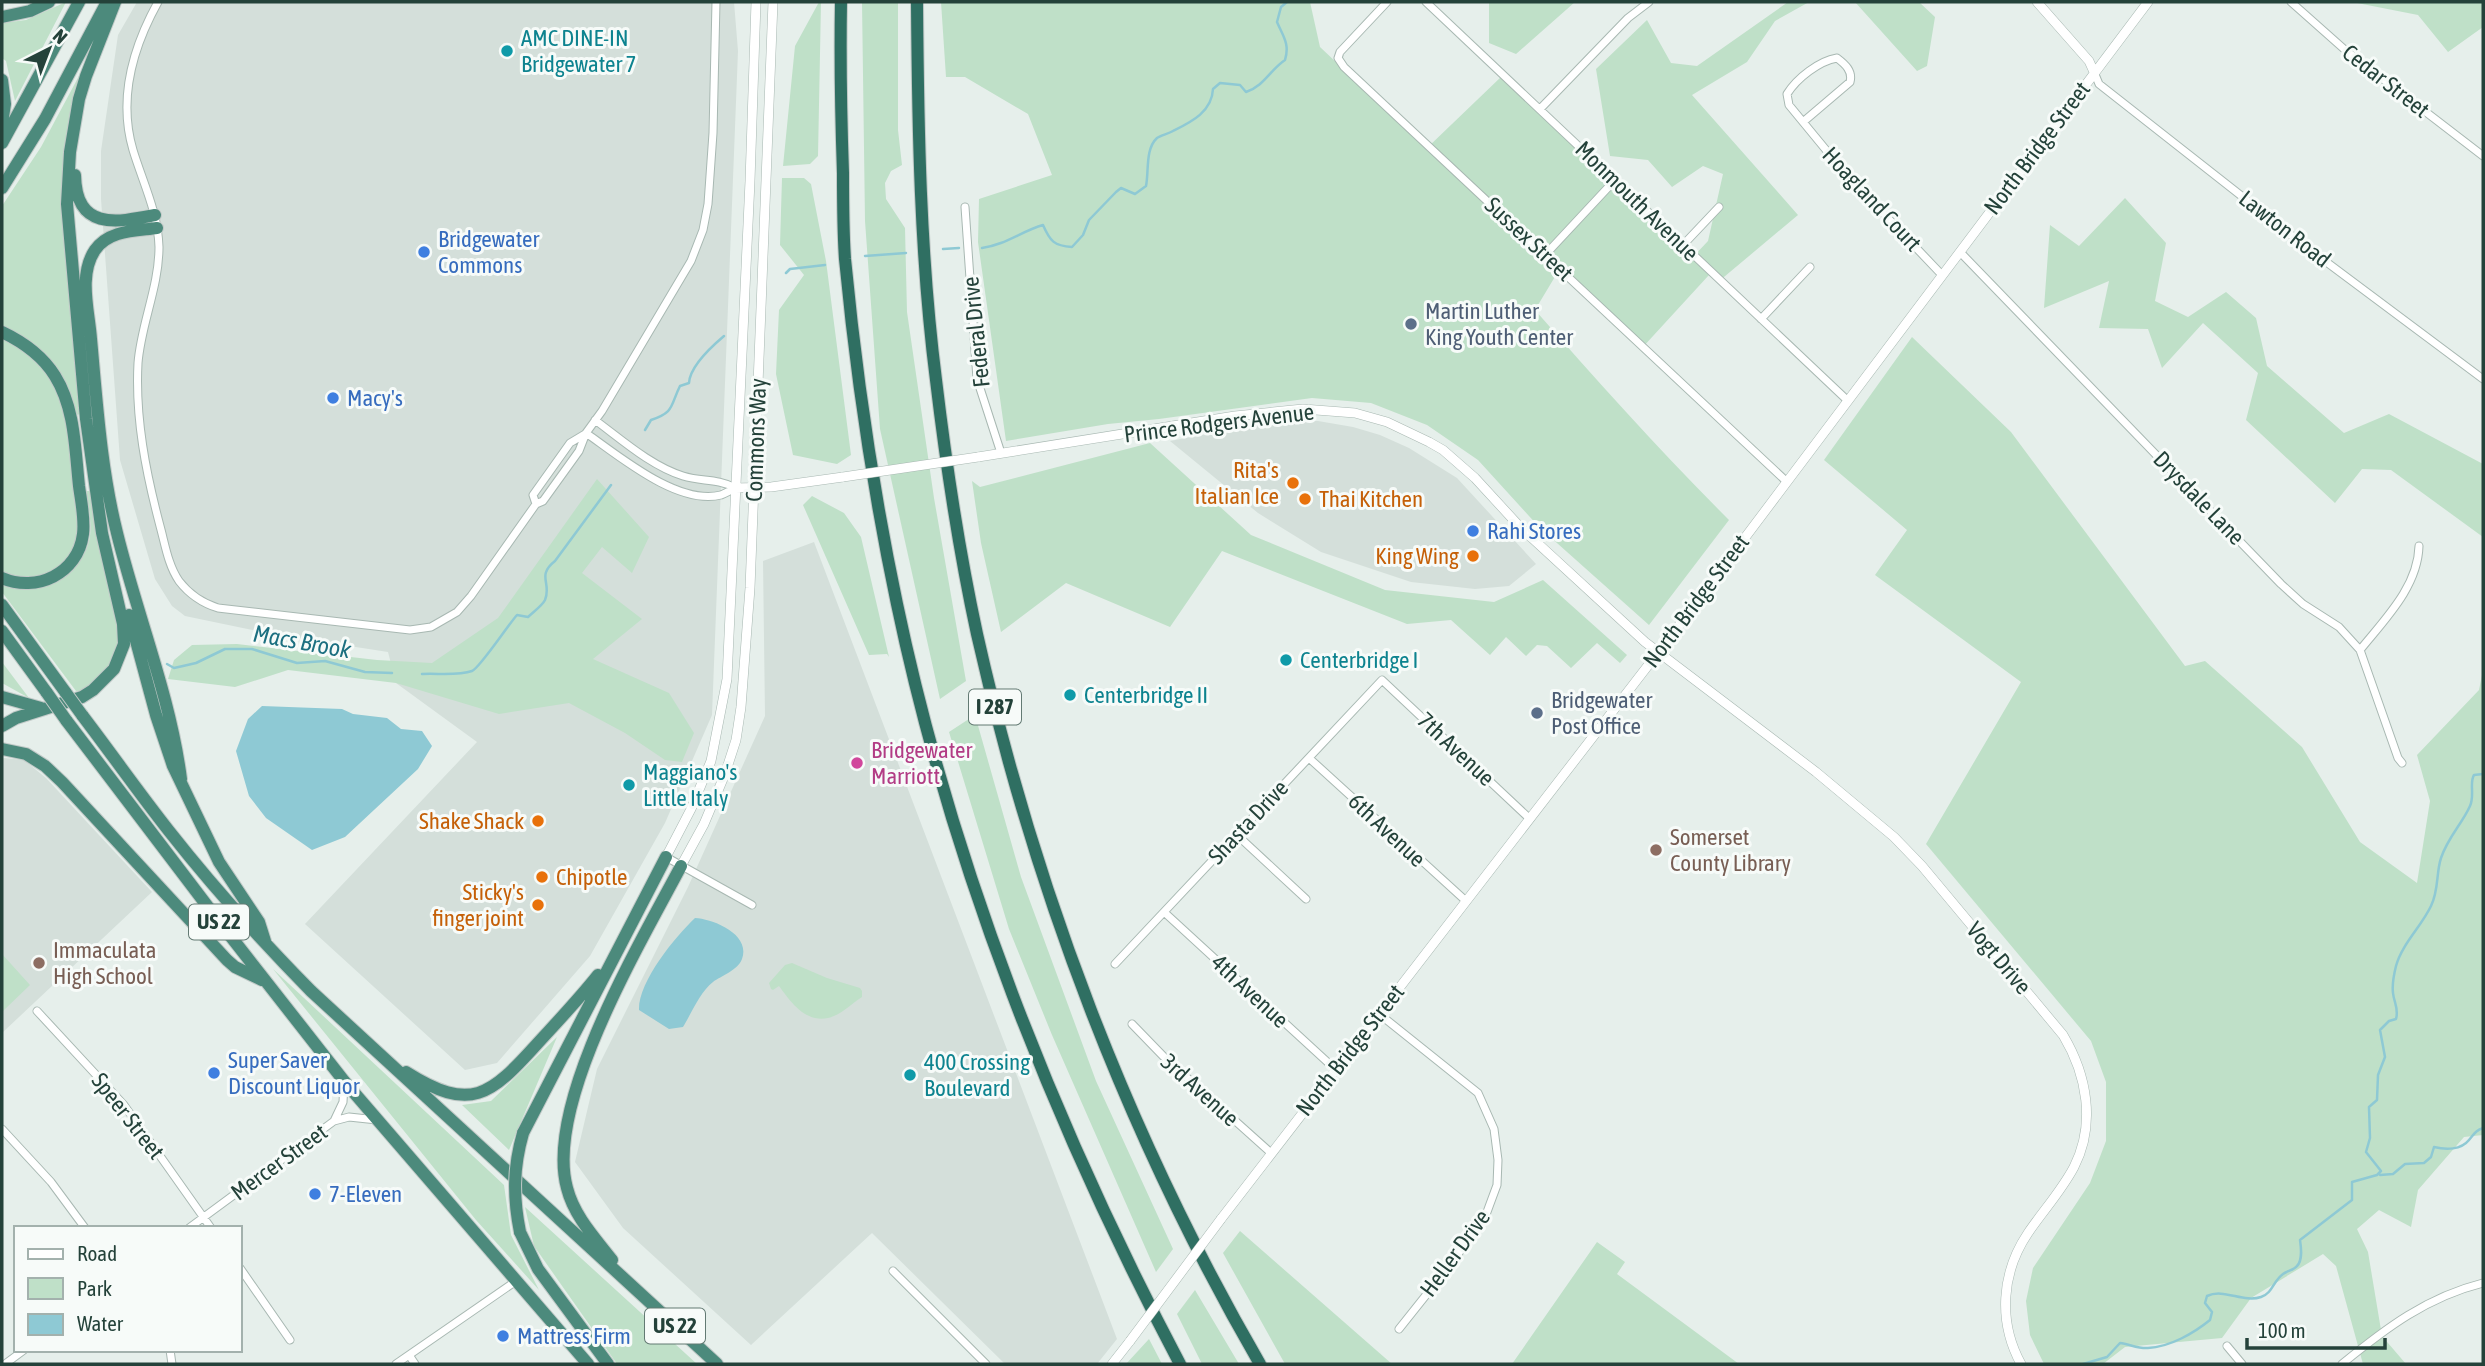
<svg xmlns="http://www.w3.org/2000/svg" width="2485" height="1366" font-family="'Asap Condensed',sans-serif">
	<rect width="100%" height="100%" fill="#e6efeb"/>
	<path fill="#d4dfda" d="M 137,2 L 734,2 L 738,51 L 712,715 L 665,823 L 590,956 L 497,1063 L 465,1070 L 305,924 L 477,742 L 396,683 L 388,652 L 272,634 L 185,616 L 172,606 L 155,579 L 120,460 L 101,199 L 101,151 L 118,35 Z
		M 1275,421 L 1318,421 L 1353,427 L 1380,435 L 1409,448 L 1457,478 L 1536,564 L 1509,586 L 1475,589 L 1411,582 L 1321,552 L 1258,513 L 1170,441 Z
		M 814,542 L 1117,1339 L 1097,1364 L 1005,1364 L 872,1233 L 751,1345 L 623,1228 L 575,1162 L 597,1069 L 688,887 L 765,716 L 763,561 Z
		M 4,758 L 24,760 L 46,778 L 152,892 L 2,1033 L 2,759 Z"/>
	<path fill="#bfe0c8" d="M 66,2 L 15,101 L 6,61 L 2,58 L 2,23 L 26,20 Z
		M 819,2 L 821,2 L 818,156 L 810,164 L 783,166 L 795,46 Z
		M 862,2 L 898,2 L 898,130 L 902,165 L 891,171 L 885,183 L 886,199 L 905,228 L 907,312 L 934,498 L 966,681 L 940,699 L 880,429 L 865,221 Z
		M 941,2 L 1310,2 L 1320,47 L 1427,148 L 1502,76 L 1692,258 L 1708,241 L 1723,174 L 1703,166 L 1672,187 L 1648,160 L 1610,156 L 1596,69 L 1647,20 L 1671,63 L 1697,66 L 1788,2 L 1809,2 L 1775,21 L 1747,62 L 1692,95 L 1798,215 L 1718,282 L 1709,275 L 1642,348 L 1559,270 L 1535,310 C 1598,382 1661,452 1729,520 L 1649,625 L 1539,527 L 1478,460 L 1427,425 L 1371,403 L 1312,398 L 1159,419 L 1108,424 L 1006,441 L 978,242 L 979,199 L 1052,175 L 1028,114 L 965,77 L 946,77 Z
		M 1489,2 L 1575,2 L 1516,54 L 1489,43 Z
		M 1855,2 L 1919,2 L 1935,17 L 1927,66 L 1917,71 Z
		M 2352,2 L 2483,2 L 2483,27 L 2448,52 L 2418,15 Z
		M 80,74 L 82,75 L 66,150 L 80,414 L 76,415 C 66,374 41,342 2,326 L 2,206 L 41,147 Z
		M 782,178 L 804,178 L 811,184 L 826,261 L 851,455 L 837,464 L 793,455 L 776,374 L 779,310 L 804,275 L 780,245 Z
		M 2125,198 L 2166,243 L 2155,301 L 2188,317 L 2226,292 L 2256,318 L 2267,366 L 2344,433 L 2389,414 L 2483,464 L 2483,537 L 2391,470 L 2362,469 L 2335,503 L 2246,420 L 2258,373 L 2203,323 L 2162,368 L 2148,329 L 2099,328 L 2109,281 L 2044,308 L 2050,225 L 2079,246 Z
		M 2,337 C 20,348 39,359 50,379 C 54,386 59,395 62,403 C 68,421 81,519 77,537 C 73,553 63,566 48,574 C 34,581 16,579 2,572 Z
		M 1912,337 L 2011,432 L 2185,666 L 2205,661 L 2302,747 L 2360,842 L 2417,883 L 2430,801 L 2417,755 L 2479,690 L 2483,670 L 2483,1135 L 2464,1137 L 2418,1190 L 2411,1227 L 2379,1210 L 2357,1229 L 2368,1252 L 2382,1336 L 2406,1364 L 2363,1364 L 2336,1266 L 2323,1254 L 2251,1298 L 2222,1338 L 2125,1347 L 2103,1364 L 2044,1364 L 2030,1335 L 2026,1301 L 2033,1268 L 2090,1183 L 2106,1141 L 2106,1082 L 2091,1041 L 1926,844 L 2021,682 L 1875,575 L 1907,530 L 1824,460 Z
		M 1150,443 L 1251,535 L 1385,590 L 1494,602 L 1543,580 L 1627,655 L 1620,663 L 1597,643 L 1571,668 L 1547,646 L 1537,645 L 1526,656 L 1506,637 L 1490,655 L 1451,620 L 1407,624 L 1222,551 L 1170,627 L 1066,583 L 1001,632 L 981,543 L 972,481 L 980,487 Z
		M 597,479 L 649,537 L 632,573 L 602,547 L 582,573 L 642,619 L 593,659 L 669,693 L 694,733 L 682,762 L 665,760 L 625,733 L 569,703 L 499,714 L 396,683 L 288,670 L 235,687 L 168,679 L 174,660 L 192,645 L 237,644 L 377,660 L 432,663 L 498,618 Z
		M 86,491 L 90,491 L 120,633 C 115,667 108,670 84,691 L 76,691 L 2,592 L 2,583 C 36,601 80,577 89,541 C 93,525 88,507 86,491 Z
		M 812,496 L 844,513 L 861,537 L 889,657 L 887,654 L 869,655 L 803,505 Z
		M 2,662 L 29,698 L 2,683 Z
		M 975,715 L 1021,877 L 1096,1081 L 1173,1249 L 1156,1272 L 1052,1035 L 1009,929 L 949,732 Z
		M 2,954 L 30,985 L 2,1012 Z
		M 792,963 L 827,978 L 860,988 L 862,991 L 862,997 C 851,1004 841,1015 828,1018 C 805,1023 790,1001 779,986 L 773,990 L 771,989 L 769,983 L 785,965 Z
		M 273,969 L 504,1185 L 511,1235 L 539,1290 L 476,1220 Z
		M 557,1037 L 509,1150 L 462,1105 L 491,1101 Z
		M 525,1207 L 697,1364 L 617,1364 L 534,1246 Z
		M 1240,1231 L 1392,1364 L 1285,1364 L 1223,1253 Z
		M 1597,1242 L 1625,1262 L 1617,1274 L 1739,1364 L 1512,1364 Z
		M 1195,1290 L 1239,1364 L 1202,1364 L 1177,1314 Z
		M 1149,1339 L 1162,1364 L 1126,1364 Z"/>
	<path fill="#8ec9d4" d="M 262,706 L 342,709 L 353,714 L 387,718 L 401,729 L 422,731 L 432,746 L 418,769 L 345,837 L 312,850 L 266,818 L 249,796 L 236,751 L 248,719 Z
		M 695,918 C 713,919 751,934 742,959 C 738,970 721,976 713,982 C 700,992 691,1014 683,1027 L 669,1029 L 639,1010 C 638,982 675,937 695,918 Z"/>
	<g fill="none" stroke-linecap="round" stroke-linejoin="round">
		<path stroke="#8ec9d4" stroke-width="2.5" d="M 982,248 C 1005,245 1022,231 1043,225 C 1050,241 1054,246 1072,247 L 1083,235 L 1089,220 L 1116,192 L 1121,188 L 1135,194 L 1146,186 C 1149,172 1145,149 1157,138 C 1161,135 1168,134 1173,131 C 1191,122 1212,112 1213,89 L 1220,83 L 1240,85 L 1246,92 C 1264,86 1270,70 1285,60 C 1290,44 1283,36 1277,22 L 1281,7 L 1287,2
			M 943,249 L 959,248
			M 865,256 L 906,253
			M 786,273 L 790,269 L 825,265
			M 645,430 L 651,420 C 675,412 670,406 680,386 L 689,383 C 690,366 711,347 724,336
			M 167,664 L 174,668 L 183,666 L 196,663 L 225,649 L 252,649 L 297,663 L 325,661 L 365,672 L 392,673
			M 422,674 C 437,673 458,676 472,671 C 479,669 508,625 517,615 L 528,617 C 533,612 542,606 545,600 C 552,583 536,576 555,561 L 611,485
			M 2380,1175 L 2393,1174 L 2405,1164 L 2424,1163 L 2431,1157 L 2434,1147 C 2446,1150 2461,1150 2469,1140 C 2475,1133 2475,1131 2483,1128
			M 2083,1364 L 2107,1357 L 2120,1343 C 2129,1344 2139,1349 2148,1348 C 2170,1347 2194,1333 2210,1320 L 2212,1312 L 2205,1303 L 2207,1296 C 2224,1288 2243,1303 2261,1297 C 2273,1293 2273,1281 2283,1274 C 2287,1271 2294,1270 2297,1266 C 2303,1260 2301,1247 2300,1240 L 2352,1200 L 2352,1182 L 2377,1175 L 2381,1171 L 2366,1152 L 2370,1138 L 2369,1107 L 2377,1100 L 2378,1075 L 2385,1057 L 2380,1030 L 2389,1021 L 2396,1019 C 2399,1008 2394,1003 2393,993 C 2392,985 2394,974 2396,966 C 2402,944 2421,927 2431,906 C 2439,890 2436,873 2441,858 C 2448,837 2462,824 2470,806 C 2475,795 2469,783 2474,775 L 2483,774"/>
		<defs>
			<path id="minor" d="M 158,2 C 133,47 118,99 133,150 C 143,183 158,212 159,247 C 159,287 141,324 138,363 C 135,418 146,473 160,526 C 165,544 168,565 179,581 C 189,594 202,603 218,608 L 410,630 L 431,627 L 457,612 L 471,596 L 536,504 L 543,501 L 579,451 L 586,433 L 602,411 L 691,261 L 703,230 L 708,204 L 713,133 L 716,2
				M 1387,2 L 1340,52 L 1338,58 L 1344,67 L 1786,481
				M 1426,2 L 1847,400
				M 2291,2 L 2344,49 L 2483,156
				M 1837,58 C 1845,64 1853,71 1850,82 L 1803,122 L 1789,105 L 1787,94 C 1797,78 1819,61 1837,58 Z
				M 2094,72 L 2099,84 L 2309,249 L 2483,379
				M 1540,109 L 1628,18 L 1649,2
				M 1803,122 L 1845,173 L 1942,275
				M 965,207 L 977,379 L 1001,453
				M 1683,245 L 1719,207
				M 1960,252 L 2281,584 L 2303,604 L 2339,627 L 2360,650 L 2398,758 L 2402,763
				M 1546,254 L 1615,180
				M 1761,319 L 1810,267
				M 595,420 C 622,440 651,466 683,476 C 703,482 715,478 736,488
				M 586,433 C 619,456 678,506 721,495 C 726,493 731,490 736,488
				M 536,504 L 533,495 L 570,443 L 585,434
				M 2360,650 C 2384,620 2418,587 2419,546
				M 1309,758 L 1466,901
				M 1237,835 L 1306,899
				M 666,857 L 752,905
				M 1164,912 L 1335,1069
				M 1115,964 L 1382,680 L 1530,819
				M 37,1011 L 124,1105 L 211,1228
				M 1378,1013 L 1478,1093 L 1494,1129 L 1498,1160 L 1497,1185 L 1487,1212 L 1454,1260 L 1399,1329
				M 1132,1024 L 1164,1057 L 1271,1153
				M 334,1121 L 343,1102 L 344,1082
				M 2,1129 L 51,1182 L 85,1228
				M 189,1228 L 334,1121 L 349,1117 L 377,1120
				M 240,1268 L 290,1340
				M 893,1271 L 986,1364
				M 2227,1346 L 2242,1364
				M 170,1350 L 172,1364
				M 409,1355 L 415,1364
				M 5,1364 L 24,1350
				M 396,1364 L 516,1281
				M 2342,1364 C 2386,1328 2427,1297 2483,1283"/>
			<path id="tertiary" d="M 2037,2 L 2089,61 L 2094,72
				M 978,457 L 1235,416 L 1303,409 L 1355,413 L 1387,422 L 1429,442 L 1443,450 L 1475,478 L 1520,527 L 1645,642 L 1816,772 L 1894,837 L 1922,866 L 2063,1035 C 2087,1075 2096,1124 2074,1167 C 2062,1190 2043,1211 2028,1233 C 2001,1273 1998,1322 2021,1364
				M 736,488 L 771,487 L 843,477
				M 666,857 L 691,809 L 711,761 L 727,679 L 750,181 L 756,2
				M 681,866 L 704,824 L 725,774 L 736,740 L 741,707 L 750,588 L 773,2
				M 1221,1219 L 1680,624 L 2148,2
				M 1112,1364 L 1130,1341"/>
			<path id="trunk" d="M 2,17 L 30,11 L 49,2
				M 2,80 L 5,104 L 2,123
				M 2,143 L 79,2
				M 75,175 C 76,230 115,223 155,215
				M 2,188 L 45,119 L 107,2
				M 157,228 C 135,231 109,230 95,250 C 78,275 89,311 91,339 C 97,404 101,469 117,533 C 137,615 170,695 181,779
				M 2,332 C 23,342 42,355 55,376 C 75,408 75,449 79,486 C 81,501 85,519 83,534 C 78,574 36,593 2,578
				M 2,605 L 66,693
				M 129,615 L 156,715 L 173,766 L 219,862 L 259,922 L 265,941
				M 2,631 L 47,693
				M 2,697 L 41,708
				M 82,715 C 111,753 139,793 169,831 C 213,887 261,940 311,991 L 717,1364
				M 66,720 L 221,924 L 344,1081 L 588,1364
				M 2,726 L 16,718 L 82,697 L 93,690 L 114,669 L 124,644 L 123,624 L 102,533 L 86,419 L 67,204 L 70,152 L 79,99 L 86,76 L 115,2
				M 2,749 L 26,754 L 45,766 L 62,782 L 227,960 L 235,967 L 262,980
				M 406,1072 C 471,1113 490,1096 537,1044 C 558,1021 579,999 598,975
				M 523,1133 L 666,857
				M 520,1232 L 538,1269 L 608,1364
				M 612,1260 C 595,1238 574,1216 567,1188 C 544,1104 641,942 681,866"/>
			<path id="motorway" d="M 841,2 C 840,59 841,116 843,173 C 843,201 843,230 845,259 C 856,374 873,490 897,604 C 952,867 1055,1127 1180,1364
				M 917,2 C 918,128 920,255 936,380 C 946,464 959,551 977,634 C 1034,889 1129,1138 1260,1364"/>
		</defs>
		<use href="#minor" stroke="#a8b8b2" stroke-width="9"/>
		<use href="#tertiary" stroke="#a8b8b2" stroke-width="10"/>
		<use href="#trunk" stroke="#c2cac8" stroke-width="14"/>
		<use href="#motorway" stroke="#c2cac8" stroke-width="14"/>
		<use href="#minor" stroke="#fff" stroke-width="7"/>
		<use href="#tertiary" stroke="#fff" stroke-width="9"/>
		<use href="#trunk" stroke="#4c8a7c" stroke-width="12"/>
		<use href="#motorway" stroke="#2f6f62" stroke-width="12"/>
		<defs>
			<path id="tertiary-bridge" d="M 843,477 L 978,457
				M 1130,1341 L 1221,1219"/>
			<path id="trunk-bridge" d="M 47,693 L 66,720
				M 66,693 L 82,715
				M 520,1232 C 513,1197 513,1168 523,1133"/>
		</defs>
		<use href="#tertiary-bridge" stroke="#a8b8b2" stroke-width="10" stroke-linecap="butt"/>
		<use href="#trunk-bridge" stroke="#c2cac8" stroke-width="14" stroke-linecap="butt"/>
		<use href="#tertiary-bridge" stroke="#fff" stroke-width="9"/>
		<use href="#trunk-bridge" stroke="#4c8a7c" stroke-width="12"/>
	</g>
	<g fill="#0f9aa8" stroke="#f7fbf9" stroke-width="2.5">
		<circle cx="507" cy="51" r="7"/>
		<circle cx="1286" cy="660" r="7"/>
		<circle cx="1070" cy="695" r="7"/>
		<circle cx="629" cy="785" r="7"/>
		<circle cx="910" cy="1075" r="7"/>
	</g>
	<g fill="#3f7fe0" stroke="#f7fbf9" stroke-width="2.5">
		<circle cx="424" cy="252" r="7"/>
		<circle cx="333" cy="398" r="7"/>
		<circle cx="1473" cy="531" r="7"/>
		<circle cx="214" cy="1073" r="7"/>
		<circle cx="315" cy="1194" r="7"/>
		<circle cx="503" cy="1336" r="7"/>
	</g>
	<g fill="#5c6f8a" stroke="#f7fbf9" stroke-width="2.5">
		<circle cx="1411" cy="324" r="7"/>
		<circle cx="1537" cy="713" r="7"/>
	</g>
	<g fill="#e8710a" stroke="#f7fbf9" stroke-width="2.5">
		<circle cx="1293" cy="483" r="7"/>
		<circle cx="1305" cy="499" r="7"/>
		<circle cx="1473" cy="556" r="7"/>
		<circle cx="538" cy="821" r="7"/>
		<circle cx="542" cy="877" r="7"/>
		<circle cx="538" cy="905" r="7"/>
	</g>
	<circle fill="#d1479c" stroke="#f7fbf9" stroke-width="2.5" cx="857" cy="763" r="7"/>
	<g fill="#8d6e63" stroke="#f7fbf9" stroke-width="2.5">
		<circle cx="1656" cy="850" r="7"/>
		<circle cx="39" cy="963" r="7"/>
	</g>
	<g text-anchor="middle" stroke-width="6" stroke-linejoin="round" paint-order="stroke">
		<g fill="#f7fbf9" stroke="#637a73" stroke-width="2">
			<rect x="969" y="689.5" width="52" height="35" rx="5"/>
			<rect x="189" y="904.5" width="60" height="35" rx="5"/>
			<rect x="645" y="1308.5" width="60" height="35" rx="5"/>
		</g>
		<g font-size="21" font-weight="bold" fill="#24423a">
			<text x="995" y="714">I 287</text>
			<text x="219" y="929">US 22</text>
			<text x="675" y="1333">US 22</text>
		</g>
		<g font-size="23" fill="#0d838f" stroke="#f7fbf9" text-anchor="start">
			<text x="521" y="46">AMC DINE-IN<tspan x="521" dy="26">Bridgewater 7</tspan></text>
			<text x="1300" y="668">Centerbridge I</text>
			<text x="1084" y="703">Centerbridge II</text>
			<text x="643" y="780">Maggiano's<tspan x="643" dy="26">Little Italy</tspan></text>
			<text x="924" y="1070">400 Crossing<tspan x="924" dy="26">Boulevard</tspan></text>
		</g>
		<g font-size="23" fill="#24423a" stroke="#f7fbf9">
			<text transform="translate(2386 81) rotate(38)" y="8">Cedar Street</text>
			<text transform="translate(2037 148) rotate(-53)" y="8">North Bridge Street</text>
			<text transform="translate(1872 199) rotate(47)" y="8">Hoagland Court</text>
			<text transform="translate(1637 201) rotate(44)" y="8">Monmouth Avenue</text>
			<text transform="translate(2285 229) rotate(38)" y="8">Lawton Road</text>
			<text transform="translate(1529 239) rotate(43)" y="8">Sussex Street</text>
			<text transform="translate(976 332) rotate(-96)" y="8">Federal Drive</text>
			<text transform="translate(1219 423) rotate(-7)" y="8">Prince Rodgers Avenue</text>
			<text transform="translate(756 440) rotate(-88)" y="8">Commons Way</text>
			<text transform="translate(2199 498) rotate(46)" y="8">Drysdale Lane</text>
			<text transform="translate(1696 601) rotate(-53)" y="8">North Bridge Street</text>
			<text transform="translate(1456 749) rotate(43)" y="8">7th Avenue</text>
			<text transform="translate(1248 822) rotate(-47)" y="8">Shasta Drive</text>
			<text transform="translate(1387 830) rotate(43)" y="8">6th Avenue</text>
			<text transform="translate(1999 958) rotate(50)" y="8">Vogt Drive</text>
			<text transform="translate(1250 991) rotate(43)" y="8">4th Avenue</text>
			<text transform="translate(1350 1050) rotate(-52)" y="8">North Bridge Street</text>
			<text transform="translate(1200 1090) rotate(42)" y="8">3rd Avenue</text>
			<text transform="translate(128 1116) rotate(52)" y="8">Speer Street</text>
			<text transform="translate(279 1162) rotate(-36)" y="8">Mercer Street</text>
			<text transform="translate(1455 1253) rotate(-54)" y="8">Heller Drive</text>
		</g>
		<g font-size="23" fill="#366cbe" stroke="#f7fbf9" text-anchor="start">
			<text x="438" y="247">Bridgewater<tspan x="438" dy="26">Commons</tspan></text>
			<text x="347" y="406">Macy's</text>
			<text x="1487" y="539">Rahi Stores</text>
			<text x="228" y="1068">Super Saver<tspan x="228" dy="26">Discount Liquor</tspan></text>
			<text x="329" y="1202">7-Eleven</text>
			<text x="517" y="1344">Mattress Firm</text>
		</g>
		<g font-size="23" fill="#4e5e75" stroke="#f7fbf9" text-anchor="start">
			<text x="1425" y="319">Martin Luther<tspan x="1425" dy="26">King Youth Center</tspan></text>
			<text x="1551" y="708">Bridgewater<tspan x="1551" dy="26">Post Office</tspan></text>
		</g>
		<g font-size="23" fill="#c56008" stroke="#f7fbf9" text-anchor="end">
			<text x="1279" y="478">Rita's<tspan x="1279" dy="26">Italian Ice</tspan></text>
			<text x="1319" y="507" text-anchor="start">Thai Kitchen</text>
			<text x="1459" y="564">King Wing</text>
			<text x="524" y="829">Shake Shack</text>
			<text x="556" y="885" text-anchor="start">Chipotle</text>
			<text x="524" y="900">Sticky's<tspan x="524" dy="26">finger joint</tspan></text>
		</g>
		<g font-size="23" fill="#b23c85" stroke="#f7fbf9" text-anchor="start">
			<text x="871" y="758">Bridgewater<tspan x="871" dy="26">Marriott</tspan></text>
		</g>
		<g font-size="23" fill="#785e54" stroke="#f7fbf9" text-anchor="start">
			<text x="1670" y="845">Somerset<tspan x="1670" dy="26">County Library</tspan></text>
			<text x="53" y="958">Immaculata<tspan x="53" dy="26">High School</tspan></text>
		</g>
		<g font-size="24" font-style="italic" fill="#1c6f80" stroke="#f7fbf9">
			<text transform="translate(302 642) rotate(10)" y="8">Macs Brook</text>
		</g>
	</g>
	<rect width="2485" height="1366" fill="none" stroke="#24423a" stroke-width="7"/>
	<rect x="14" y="1226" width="228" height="126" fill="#f7fbf9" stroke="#a3b1ad" stroke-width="2"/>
	<rect x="28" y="1249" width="35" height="10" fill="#ffffff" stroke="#a3b1ad" stroke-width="2"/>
	<text x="77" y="1261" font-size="21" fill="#24423a">Road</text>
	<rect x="28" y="1278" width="35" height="21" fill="#bfe0c8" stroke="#a3b1ad" stroke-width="2"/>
	<text x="77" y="1296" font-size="21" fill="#24423a">Park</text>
	<rect x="28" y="1314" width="35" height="21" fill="#8ec9d4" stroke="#a3b1ad" stroke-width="2"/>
	<text x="77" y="1331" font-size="21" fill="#24423a">Water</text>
	<g transform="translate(49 49) rotate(42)" stroke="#f7fbf9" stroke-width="5" paint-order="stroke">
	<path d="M0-5L12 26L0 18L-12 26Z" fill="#24423a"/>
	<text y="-10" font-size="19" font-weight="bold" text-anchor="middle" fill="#24423a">N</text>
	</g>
	<path d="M2247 1338v10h138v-10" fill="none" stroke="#24423a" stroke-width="3.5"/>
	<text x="2258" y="1338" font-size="21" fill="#24423a" stroke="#f7fbf9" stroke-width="5" paint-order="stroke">100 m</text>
</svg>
